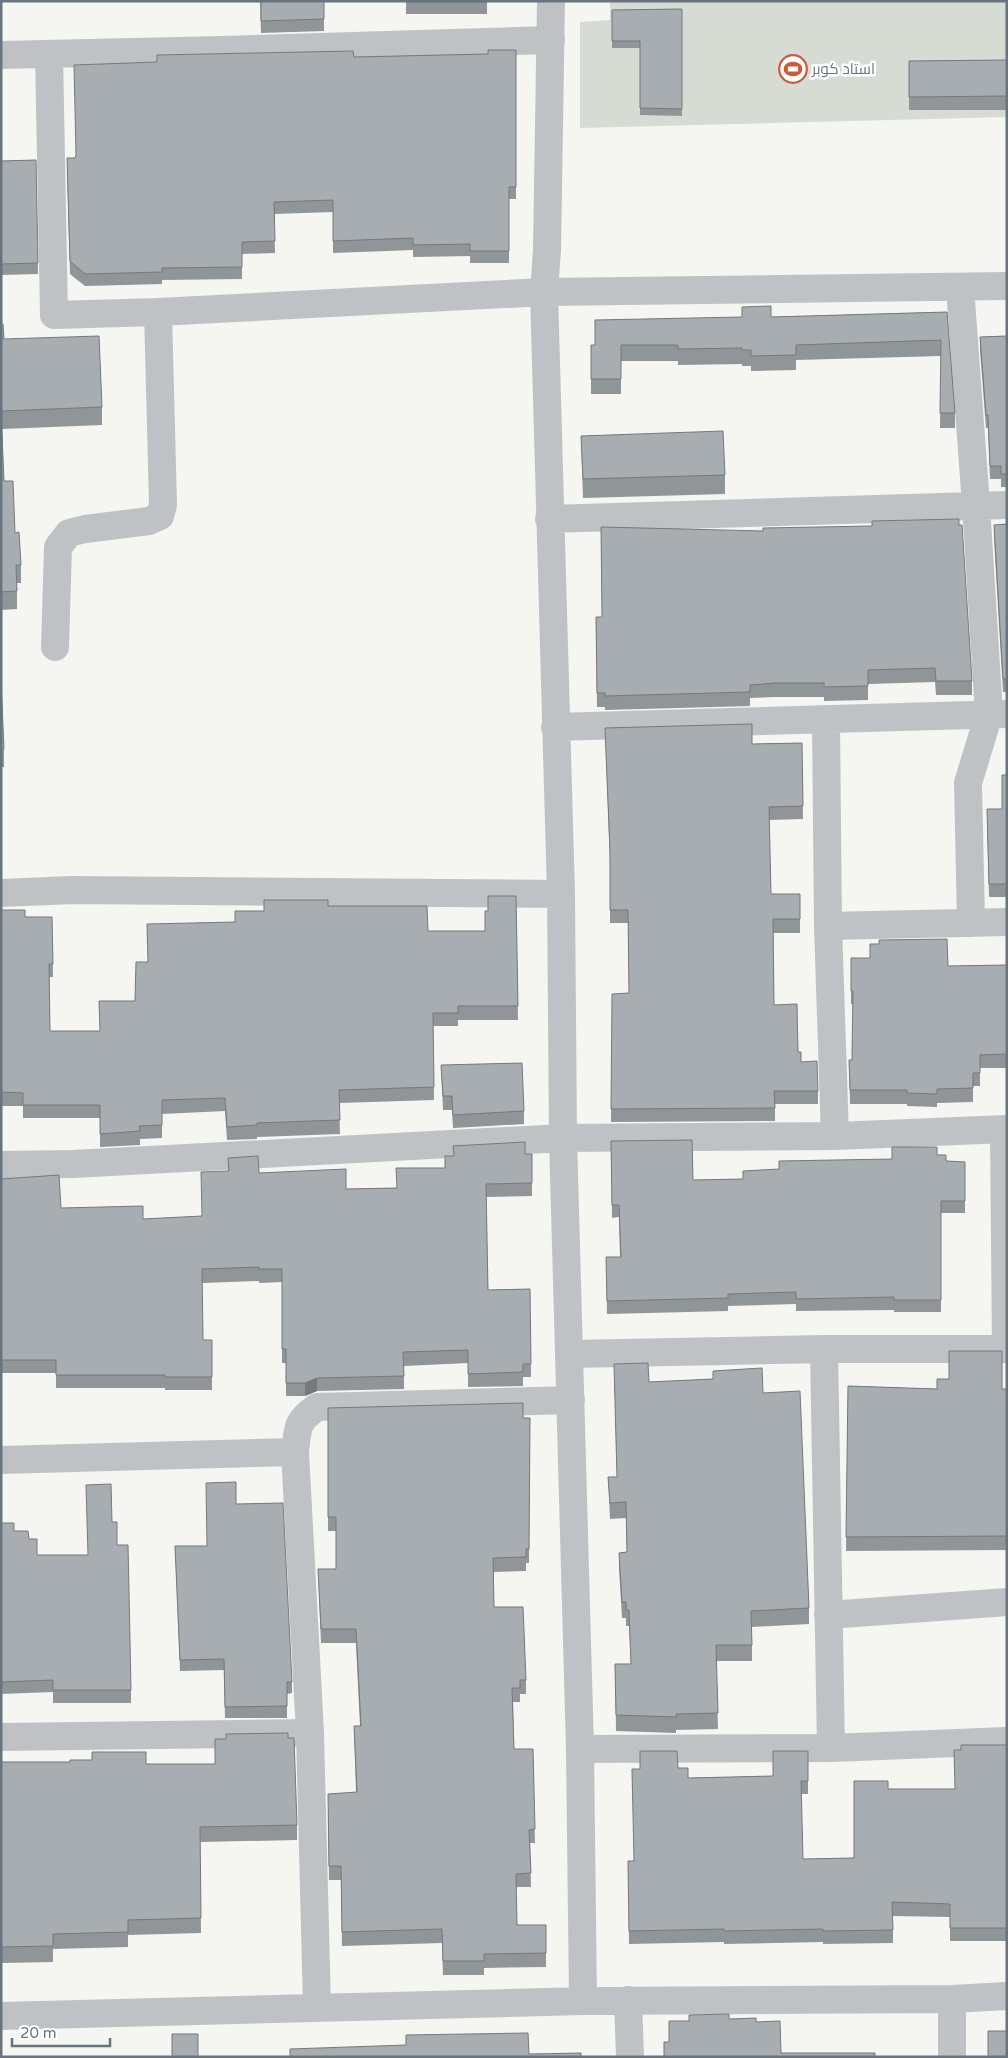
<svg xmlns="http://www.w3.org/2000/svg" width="1008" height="2058" font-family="'Varela Round',Cairo,sans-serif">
	<rect width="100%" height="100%" fill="#f5f5f2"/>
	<path fill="#d6dbd3" d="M 610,1 L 1007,1 L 1007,117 L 580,128 L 580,22 L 610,20 Z"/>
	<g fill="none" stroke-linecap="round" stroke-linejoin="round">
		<path stroke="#bfc2c5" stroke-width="28" d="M 551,1 L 547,250 L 544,292 L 561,894 L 563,1138 L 580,1749 L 583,2001
			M 49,54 L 54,315 L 158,312 L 544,292 L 1007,286
			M 1,55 L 222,50 L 551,40
			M 960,287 L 976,505 L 989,714 L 968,783 L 971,923
			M 549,519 L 1007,505
			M 55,647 L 58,547 L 69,533 L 85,529 L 149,521 L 160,516 L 163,505 L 158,312
			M 826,720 L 828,926 L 835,1136
			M 555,727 L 1006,714
			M 1,893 L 72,890 L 561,894
			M 828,926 L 1007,922
			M 1004,1129 L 1006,1349
			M 1,1165 L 73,1164 L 563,1138 L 835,1136 L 1007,1129
			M 824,1349 L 831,1748
			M 569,1354 L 824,1349 L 1007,1349
			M 1,1460 L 295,1452
			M 828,1615 L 1007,1602
			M 1,1737 L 310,1733
			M 580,1749 L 831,1748 L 1007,1741
			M 952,1999 L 952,2057
			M 628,2000 L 630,2057
			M 317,2007 L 310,1733 L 295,1452 C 298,1427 296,1422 317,1407 L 571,1400
			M 1,2016 L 583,2001 L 952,1999 L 1007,1996"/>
	</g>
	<path fill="#909598" d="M 260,1 L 324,1 L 324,31 L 261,33 Z
		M 406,1 L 487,1 L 487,14 L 406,14 Z
		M 682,9 L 682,116 L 640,115 L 640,48 L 612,48 L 612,10 Z
		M 516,50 L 516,199 L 509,199 L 509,263 L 470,263 L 470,256 L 413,257 L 413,250 L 333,253 L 333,212 L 274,214 L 275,253 L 242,254 L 242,279 L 162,280 L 162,284 L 85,286 L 70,274 L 67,170 L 354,57 L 488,54 Z
		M 1007,60 L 1007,110 L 909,110 L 909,61 Z
		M 36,160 L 38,274 L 1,275 L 1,161 Z
		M 947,312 L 955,413 L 955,428 L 940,428 L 941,356 L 796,360 L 796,370 L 751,371 L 751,366 L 742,366 L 742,364 L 678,365 L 678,361 L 621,361 L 621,394 L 591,394 L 591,345 L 595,345 L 771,317 Z
		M 1,324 L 4,339 L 102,407 L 102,425 L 2,429 L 4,481 L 15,533 L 21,565 L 21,583 L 17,583 L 17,609 L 1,610 Z
		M 1007,336 L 1007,487 L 1001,487 L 1001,479 L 990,479 L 988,428 L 986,428 L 980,350 L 980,337 Z
		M 581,436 L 725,475 L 725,494 L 583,498 Z
		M 1007,524 L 1007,692 L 1003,692 L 994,538 L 994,525 Z
		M 601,527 L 972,681 L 972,695 L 936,695 L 935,682 L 868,684 L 868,700 L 824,701 L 824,697 L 775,697 L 750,698 L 750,706 L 605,710 L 605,707 L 597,707 L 596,617 L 602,617 Z
		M 1,680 L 4,749 L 4,767 L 1,767 Z
		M 605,728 L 752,744 L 802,743 L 803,819 L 769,820 L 771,894 L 800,894 L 800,933 L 773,933 L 774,1005 L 798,1052 L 801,1062 L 818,1091 L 818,1104 L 775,1104 L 775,1121 L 611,1122 L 611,1109 L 629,993 L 628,923 L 610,923 L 610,864 Z
		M 1007,775 L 1007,897 L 989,897 L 987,822 L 1002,809 Z
		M 516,896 L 518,1020 L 458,1020 L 458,1026 L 433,1026 L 434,1100 L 339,1103 L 340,1134 L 257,1137 L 257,1139 L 227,1140 L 225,1111 L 162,1114 L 162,1138 L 140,1139 L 140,1145 L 100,1147 L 100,1118 L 23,1118 L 23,1106 L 1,1106 L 1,910 L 25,917 L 52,917 L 53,977 L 49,977 L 50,1031 L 99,1031 L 135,1001 L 147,962 L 235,922 L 264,911 L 328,906 L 428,931 L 485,931 L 488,911 Z
		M 851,958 L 948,966 L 1007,965 L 1007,1068 L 980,1068 L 980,1086 L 973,1086 L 973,1102 L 937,1103 L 937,1107 L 907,1106 L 907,1104 L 850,1104 L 849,1060 L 852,1060 L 853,1004 L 851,1004 Z
		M 441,1065 L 524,1111 L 524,1124 L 453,1128 L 452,1110 L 443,1110 Z
		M 611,1141 L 693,1180 L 743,1179 L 779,1169 L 937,1155 L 946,1161 L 965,1162 L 965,1213 L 941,1213 L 941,1312 L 894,1312 L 894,1310 L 796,1311 L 796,1304 L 728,1306 L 728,1311 L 607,1314 L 606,1257 L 620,1257 L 619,1217 L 612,1218 Z
		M 525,1154 L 532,1154 L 532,1196 L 486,1197 L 488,1290 L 530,1289 L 531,1377 L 523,1377 L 523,1386 L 468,1387 L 468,1363 L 404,1366 L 404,1389 L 317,1391 L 305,1396 L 286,1396 L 286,1363 L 282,1363 L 282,1282 L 259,1283 L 259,1281 L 202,1283 L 203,1340 L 212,1340 L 212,1390 L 165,1390 L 165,1388 L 56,1388 L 56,1373 L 1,1373 L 1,1179 L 61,1208 L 143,1219 L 202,1216 L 228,1172 L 228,1158 L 259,1173 L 346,1189 L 397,1188 L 445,1168 Z
		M 614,1364 L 649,1382 L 713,1379 L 713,1371 L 763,1393 L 809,1608 L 809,1624 L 752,1627 L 752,1661 L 716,1661 L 718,1729 L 676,1730 L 676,1733 L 616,1731 L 615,1664 L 631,1664 L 629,1626 L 626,1626 L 626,1618 L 622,1618 L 619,1568 L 619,1553 L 627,1552 L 626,1518 L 610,1519 L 608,1477 L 617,1477 Z
		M 848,1386 L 937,1389 L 1007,1389 L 1007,1550 L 846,1551 Z
		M 328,1408 L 530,1418 L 529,1563 L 526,1563 L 526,1571 L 494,1572 L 494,1607 L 526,1680 L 526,1694 L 520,1694 L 520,1702 L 513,1702 L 514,1749 L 533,1749 L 535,1843 L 530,1843 L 531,1887 L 516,1887 L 517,1925 L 546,1925 L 546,1967 L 484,1968 L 484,1975 L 443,1975 L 442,1943 L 342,1946 L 341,1880 L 329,1880 L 328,1808 L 356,1793 L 354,1726 L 360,1726 L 356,1643 L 321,1643 L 318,1569 L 336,1569 L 336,1531 L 328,1531 Z
		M 236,1504 L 292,1682 L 292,1693 L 287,1694 L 287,1718 L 225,1718 L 224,1670 L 180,1671 L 175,1546 L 207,1546 Z
		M 112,1522 L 117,1545 L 131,1690 L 131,1703 L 53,1703 L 53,1692 L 1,1694 L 1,1523 L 14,1531 L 29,1539 L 37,1555 L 88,1555 Z
		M 1007,1745 L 1007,1941 L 950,1941 L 950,1917 L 893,1916 L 893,1943 L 823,1944 L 823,1942 L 724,1944 L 724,1942 L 629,1944 L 628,1861 L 634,1861 L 678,1768 L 688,1778 L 773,1776 L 808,1751 L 808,1794 L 801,1794 L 803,1859 L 854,1858 L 888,1789 L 955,1789 Z
		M 1,1762 L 146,1764 L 297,1825 L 297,1840 L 200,1842 L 201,1933 L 128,1935 L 128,1947 L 53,1949 L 53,1962 L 1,1963 Z"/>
	<path fill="#75797c" d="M 317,1378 L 317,1391 L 305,1396 L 305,1383 Z"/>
	<path fill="#a7adb1" stroke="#75797c" d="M 261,1 L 324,1 L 324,19 L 261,21 Z
		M 406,1 L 487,1 L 487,2 L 406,2 Z
		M 682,9 L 682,109 L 640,108 L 640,41 L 612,41 L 612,10 Z
		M 488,50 L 516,50 L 516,187 L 509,187 L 509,251 L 470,251 L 470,244 L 413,245 L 413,238 L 333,241 L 333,200 L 274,202 L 275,241 L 242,242 L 242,267 L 162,268 L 162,272 L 85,274 L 70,261 L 67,158 L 75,158 L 76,155 L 74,65 L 157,62 L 157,55 L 353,51 L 354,57 L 488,54 Z
		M 1007,60 L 1007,96 L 909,97 L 909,61 Z
		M 36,160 L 38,263 L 1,264 L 1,161 Z
		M 771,306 L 771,317 L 947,312 L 955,413 L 940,413 L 941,340 L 796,345 L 796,355 L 751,356 L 751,350 L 742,350 L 742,348 L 678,349 L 678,345 L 621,345 L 621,379 L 591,379 L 591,345 L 595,345 L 595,320 L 742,317 L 742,307 Z
		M 1,324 L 3,324 L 4,339 L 99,336 L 102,407 L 1,411 Z
		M 1007,336 L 1007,474 L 1001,474 L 1001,466 L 990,466 L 988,415 L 986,415 L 980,337 Z
		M 1,413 L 4,481 L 13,481 L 15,533 L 19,532 L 21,565 L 16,565 L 17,591 L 1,592 Z
		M 723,431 L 725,475 L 583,479 L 581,436 Z
		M 959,519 L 959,525 L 962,525 L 972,681 L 936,681 L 935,668 L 868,670 L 868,686 L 824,687 L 824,683 L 775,683 L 750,685 L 750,692 L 605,696 L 605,693 L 597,693 L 596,617 L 602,617 L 601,527 L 763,531 L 763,528 L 872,526 L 872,521 Z
		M 1007,524 L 1007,679 L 1003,679 L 994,525 Z
		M 1,680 L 4,749 L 1,749 Z
		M 752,724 L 752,744 L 802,743 L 803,806 L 769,807 L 771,894 L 800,894 L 800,919 L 773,919 L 774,1005 L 797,1004 L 798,1052 L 801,1052 L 801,1062 L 817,1061 L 818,1091 L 774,1091 L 775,1108 L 611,1109 L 612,994 L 629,993 L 628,910 L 610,910 L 610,851 L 605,728 Z
		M 1002,775 L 1007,775 L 1007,884 L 989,884 L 987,809 L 1002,809 Z
		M 488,896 L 516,896 L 518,1006 L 458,1006 L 458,1013 L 433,1013 L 434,1087 L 339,1090 L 340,1120 L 257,1123 L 257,1125 L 227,1127 L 225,1098 L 162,1100 L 162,1125 L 139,1126 L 140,1131 L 100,1134 L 100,1105 L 23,1105 L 23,1093 L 1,1092 L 1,910 L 25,910 L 25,917 L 52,917 L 53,964 L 49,964 L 50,1031 L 100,1031 L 99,1001 L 135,1001 L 136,962 L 148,962 L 147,924 L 235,922 L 235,911 L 264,911 L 264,900 L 328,900 L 328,906 L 427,906 L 428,931 L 485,931 L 485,911 L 488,911 Z
		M 947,939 L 948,966 L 1007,965 L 1007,1054 L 980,1055 L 980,1073 L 973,1073 L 973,1088 L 937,1089 L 937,1094 L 907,1093 L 907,1090 L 850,1090 L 849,1060 L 852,1060 L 853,991 L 851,991 L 851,958 L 870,958 L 870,944 L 879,944 L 879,940 Z
		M 522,1063 L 524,1111 L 453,1115 L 452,1096 L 443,1096 L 441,1065 Z
		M 692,1140 L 693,1180 L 743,1179 L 743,1171 L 779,1169 L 779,1161 L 892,1159 L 892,1147 L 937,1147 L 937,1155 L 946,1155 L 946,1161 L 965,1162 L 965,1201 L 941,1201 L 941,1300 L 894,1300 L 894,1297 L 796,1299 L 796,1292 L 728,1294 L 728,1298 L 607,1301 L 606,1257 L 621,1257 L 619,1205 L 612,1205 L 611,1141 Z
		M 525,1142 L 525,1154 L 532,1154 L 532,1183 L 486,1184 L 488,1290 L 530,1289 L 531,1364 L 523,1364 L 523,1372 L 468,1374 L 468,1350 L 403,1352 L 404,1376 L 317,1378 L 305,1383 L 286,1383 L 286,1349 L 282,1349 L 282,1269 L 259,1269 L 259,1267 L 202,1269 L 203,1340 L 212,1340 L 212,1377 L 165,1377 L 165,1375 L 56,1375 L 56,1360 L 1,1360 L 1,1179 L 59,1175 L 61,1208 L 143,1206 L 143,1219 L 202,1216 L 201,1172 L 229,1171 L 228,1158 L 258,1156 L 259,1173 L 346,1169 L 346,1189 L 397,1188 L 396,1168 L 445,1168 L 445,1156 L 454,1156 L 453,1146 Z
		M 949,1351 L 1002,1351 L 1002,1389 L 1007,1389 L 1007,1536 L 846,1537 L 848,1386 L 937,1389 L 937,1379 L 949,1379 Z
		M 648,1363 L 649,1382 L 713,1379 L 713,1371 L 762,1368 L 763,1393 L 800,1391 L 809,1608 L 751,1611 L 752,1645 L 716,1645 L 718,1713 L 676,1714 L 676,1717 L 616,1715 L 615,1664 L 631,1664 L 629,1610 L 626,1610 L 626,1602 L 622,1602 L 619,1553 L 627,1552 L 626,1502 L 610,1503 L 608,1477 L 617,1477 L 614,1364 Z
		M 523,1403 L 523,1418 L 530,1418 L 529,1549 L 526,1549 L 526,1557 L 493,1558 L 494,1607 L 523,1607 L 526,1680 L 520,1680 L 520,1688 L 512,1688 L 514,1749 L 533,1749 L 535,1829 L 529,1830 L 531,1873 L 516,1874 L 517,1925 L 546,1925 L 546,1953 L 484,1954 L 484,1961 L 443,1961 L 442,1929 L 342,1932 L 341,1866 L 329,1866 L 328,1794 L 357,1792 L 354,1726 L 361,1726 L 356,1629 L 321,1629 L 318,1569 L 336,1569 L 336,1517 L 328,1517 L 328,1408 Z
		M 236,1482 L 236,1504 L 283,1503 L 292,1682 L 287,1682 L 287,1706 L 225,1707 L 224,1659 L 180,1660 L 175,1546 L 207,1546 L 206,1483 Z
		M 111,1484 L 112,1522 L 117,1522 L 117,1545 L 128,1545 L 131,1690 L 53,1690 L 53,1680 L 1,1682 L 1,1523 L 14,1523 L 14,1531 L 28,1531 L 29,1539 L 37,1539 L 37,1555 L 88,1555 L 86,1485 Z
		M 288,1733 L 288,1738 L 294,1738 L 297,1825 L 200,1827 L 201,1918 L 128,1920 L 128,1932 L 53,1934 L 53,1946 L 1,1947 L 1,1762 L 70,1762 L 70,1760 L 92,1760 L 92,1752 L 146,1752 L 146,1764 L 215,1764 L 215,1739 L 226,1739 L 226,1734 Z
		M 961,1745 L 1007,1745 L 1007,1928 L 950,1928 L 950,1904 L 892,1902 L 893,1930 L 823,1931 L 823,1929 L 724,1931 L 724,1929 L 629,1931 L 628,1861 L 634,1861 L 632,1769 L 640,1769 L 640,1751 L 677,1751 L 678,1768 L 688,1768 L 688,1778 L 773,1776 L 773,1751 L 808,1751 L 808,1781 L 801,1781 L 803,1859 L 854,1858 L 854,1781 L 888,1781 L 888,1789 L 955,1789 L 954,1750 L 961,1750 Z
		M 729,2014 L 729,2019 L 756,2018 L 756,2022 L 780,2021 L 781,2053 L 875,2053 L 875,2057 L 664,2057 L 664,2042 L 669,2042 L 669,2021 L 689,2021 L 689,2015 Z
		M 988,2031 L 1007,2031 L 1007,2057 L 988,2057 Z
		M 528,2033 L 529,2054 L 581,2053 L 581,2057 L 290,2057 L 290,2049 L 406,2045 L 406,2035 Z
		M 172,2034 L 198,2034 L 198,2057 L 172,2057 Z"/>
	<defs>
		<symbol id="stadium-ring" viewBox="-11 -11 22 22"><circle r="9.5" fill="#fff" stroke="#cb5a3b" stroke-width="1.5"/><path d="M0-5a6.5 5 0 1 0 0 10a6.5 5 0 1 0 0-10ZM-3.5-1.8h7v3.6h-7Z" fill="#cb5a3b"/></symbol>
	</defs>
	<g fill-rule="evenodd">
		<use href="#stadium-ring" x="777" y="53" width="32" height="32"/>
	</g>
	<g text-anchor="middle" stroke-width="5" stroke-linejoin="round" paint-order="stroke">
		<g font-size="15" fill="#68757f" stroke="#fff" text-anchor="start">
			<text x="812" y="74">استاد كوبر</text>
		</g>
	</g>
	<rect width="1008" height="2058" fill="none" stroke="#68757f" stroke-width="5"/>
	<path d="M12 2038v8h98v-8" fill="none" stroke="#68757f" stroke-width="2.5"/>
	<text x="20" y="2038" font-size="15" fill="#68757f" stroke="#ffffff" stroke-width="4" paint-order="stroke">20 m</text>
</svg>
